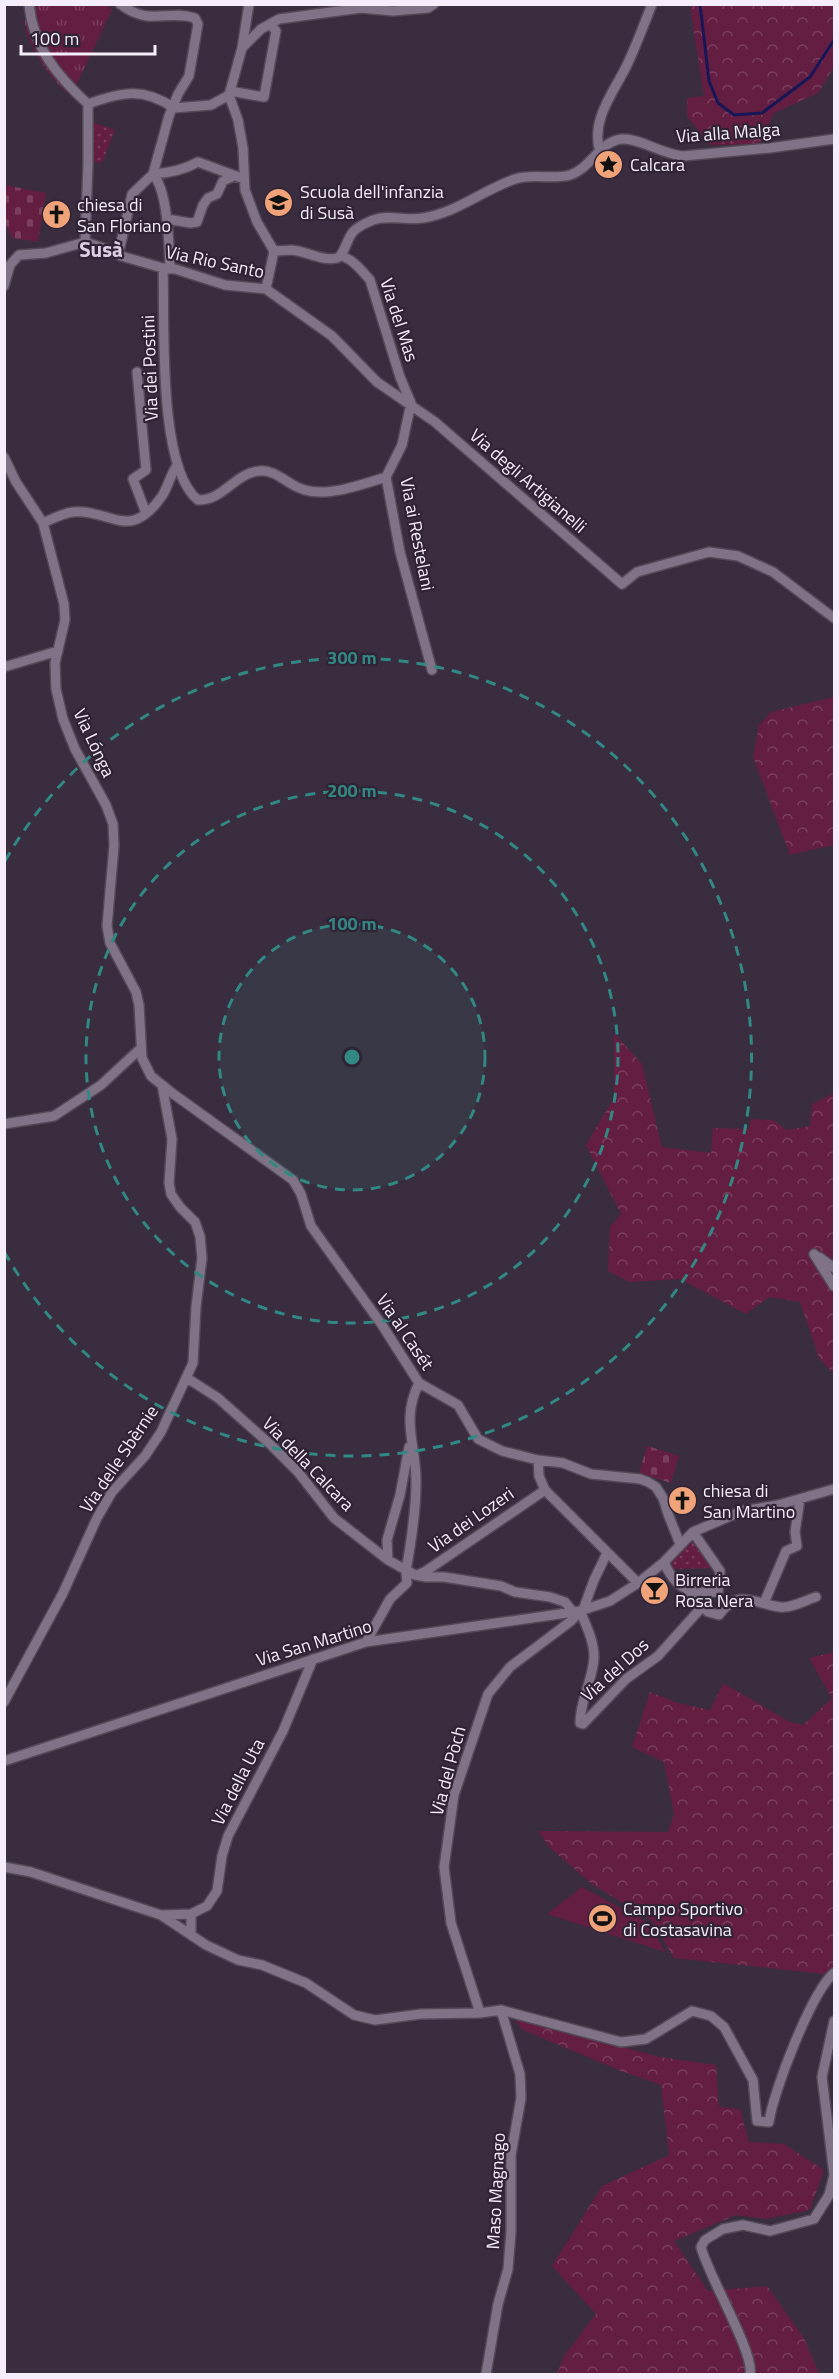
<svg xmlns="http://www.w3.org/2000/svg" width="839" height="2379" font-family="'Titillium Web',sans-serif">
	<defs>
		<pattern id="grass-tufts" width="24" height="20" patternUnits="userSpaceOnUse" patternTransform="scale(1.5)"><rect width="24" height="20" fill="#641e42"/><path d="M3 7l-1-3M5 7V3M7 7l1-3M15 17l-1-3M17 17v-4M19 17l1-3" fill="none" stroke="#7b3f5e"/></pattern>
		<pattern id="forest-crowns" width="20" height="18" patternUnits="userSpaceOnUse" patternTransform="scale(1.5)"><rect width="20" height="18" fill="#641e42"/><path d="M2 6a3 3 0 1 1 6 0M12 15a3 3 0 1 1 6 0" fill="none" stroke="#7b3f5e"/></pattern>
		<pattern id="cemetery-stones" width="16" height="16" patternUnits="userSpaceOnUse" patternTransform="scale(1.5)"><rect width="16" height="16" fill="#641e42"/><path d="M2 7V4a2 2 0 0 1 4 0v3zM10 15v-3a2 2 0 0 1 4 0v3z" fill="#7b3f5e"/></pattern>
		<pattern id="park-dots" width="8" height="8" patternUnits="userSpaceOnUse" patternTransform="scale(1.5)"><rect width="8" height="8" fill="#641e42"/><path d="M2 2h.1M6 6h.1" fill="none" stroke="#7b3f5e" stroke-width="1.8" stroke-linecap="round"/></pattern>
	</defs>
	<rect width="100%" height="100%" fill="#392d3f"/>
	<path fill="url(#grass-tufts)" d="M 27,5 L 107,5 L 112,10 L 71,96 C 53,83 27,46 25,24 C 24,18 27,10 27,5 Z"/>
	<path fill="url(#forest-crowns)" d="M 701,4 L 834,5 L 834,67 L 818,93 L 774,113 L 759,144 L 710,145 L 687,116 L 687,98 L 704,96 L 690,7 Z
		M 834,697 L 834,845 L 790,855 L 753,757 L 759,725 L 771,712 Z
		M 614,1033 L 642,1064 L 662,1147 L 711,1153 L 713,1128 L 749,1129 L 751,1119 L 773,1120 L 787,1130 L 810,1126 L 812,1104 L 834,1093 L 834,1374 L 819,1358 L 800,1302 L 769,1297 L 746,1314 L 680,1279 L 629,1282 L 608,1271 L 610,1227 L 621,1214 L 586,1145 L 614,1098 Z
		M 834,1652 L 834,1975 L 674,1958 L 652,1921 L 592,1884 L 549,1847 L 538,1831 L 668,1832 L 674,1814 L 664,1762 L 632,1747 L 650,1692 L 678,1703 L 710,1710 L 723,1683 L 790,1722 L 803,1725 L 832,1698 L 809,1658 Z
		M 512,2017 L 660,2057 L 716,2065 L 719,2107 L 740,2109 L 749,2142 L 784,2144 L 824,2170 L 810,2210 L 766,2219 L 736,2215 L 674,2241 L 708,2291 L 767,2286 L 804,2338 L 819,2374 L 557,2374 L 564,2356 L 596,2314 L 552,2266 L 602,2186 L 669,2155 L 661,2085 L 621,2071 L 523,2030 Z"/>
	<path fill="url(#cemetery-stones)" d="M 5,185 L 46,193 L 38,242 L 12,238 L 5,223 Z
		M 647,1446 L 679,1456 L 671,1483 L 639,1473 Z"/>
	<path fill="url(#park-dots)" d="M 92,122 L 115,130 L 102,163 L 90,161 Z
		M 696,1538 L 716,1568 L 668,1569 L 666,1567 Z"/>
	<path fill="#641e42" d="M 582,1887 L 650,1924 L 665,1952 L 547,1914 Z"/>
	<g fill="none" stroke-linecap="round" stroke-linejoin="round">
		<path stroke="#171758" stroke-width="3" d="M 700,4 L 709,81 L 718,103 L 734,115 L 762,113 L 810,77 L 834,40"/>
		<defs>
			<path id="minor" d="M 29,4 C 33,47 58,77 88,104 L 88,164 L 85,242
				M 242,48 L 249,4
				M 230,91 L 264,97 L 276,31 L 270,24
				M 88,104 C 121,92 143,87 174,108
				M 174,108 L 211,105 L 229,95
				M 600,152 C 590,120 614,92 627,65 C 636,46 644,25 652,4
				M 153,174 C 168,191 169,244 170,269
				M 153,174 C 169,173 184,170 198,162 L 244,179
				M 167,219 L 190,223 L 197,222 L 203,205 L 208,198 L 217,194 L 223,181 L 234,176
				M 85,242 L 115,252 L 121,256 L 163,268 L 175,269 L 225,285 L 266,289 L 332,336 L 377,382 L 435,422 L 622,584 L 637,572 L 709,552 L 738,556 L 773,572 L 834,618
				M 274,251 L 257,222 L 245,190 L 243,148 L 238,120 L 229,95 L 242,48 L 261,29 L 279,19 L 361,8 L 393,11 L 428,8 L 434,4
				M 115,252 L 120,247 L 132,194 L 153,174 L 169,116 L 178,94 L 189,76 L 198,24 L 195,18 C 167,9 150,27 120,4
				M 341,256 C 353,259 362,271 370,280 L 400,377 L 411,403 L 402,445 L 386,477 L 400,552 L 432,670
				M 163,268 C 165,320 157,468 198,500 C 223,501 235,473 259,471 C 277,469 288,486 305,490 C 328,497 364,484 386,477
				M 4,286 L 10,265 L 19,255 L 46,253 L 85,242
				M 266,289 L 274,251 C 280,251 286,250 292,250 C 306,251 323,262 337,258 C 344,256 347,238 353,232 C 358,226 366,223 373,220 C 389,214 406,221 423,218 C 456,213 483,190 515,179 C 533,173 552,180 570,175 C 590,169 600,141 622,139 C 640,138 661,154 683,156 L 770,148 L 834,139
				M 137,372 L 146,470 L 133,479 L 146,513
				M 4,457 L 16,482 L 43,523 L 64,604 L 65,620 L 55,663 L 56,689 L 63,719 L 75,749 L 106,805 L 113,824 L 114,846 L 107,926 L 110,943 L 136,992 L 139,1005 L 142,1058 L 151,1076 L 172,1093 L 293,1180 L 301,1194 L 311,1226 L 382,1325 L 419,1383 L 458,1405 L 478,1439 L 502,1451 L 538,1460 L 563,1463 L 591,1474 L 640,1479 L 648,1482 L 656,1487 L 663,1498 L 668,1514 L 680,1544
				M 43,523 C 52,519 63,513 73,512 C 112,509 129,543 162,496 C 168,487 170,476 176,467
				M 4,667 L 58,651
				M 4,1124 L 54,1116 L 101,1085 L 141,1048
				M 814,1254 L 834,1286
				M 819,1257 L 834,1268
				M 187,1378 L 218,1398 L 271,1445 L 298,1472 L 334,1518 L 388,1560 L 415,1575 L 426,1577 L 444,1577 L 501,1586 L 515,1592 L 550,1597 L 565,1602 L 574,1613
				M 538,1460 L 539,1476 L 545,1490 L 638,1583
				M 388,1560 L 387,1540 L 400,1495 L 409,1447
				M 664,1562 C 675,1589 690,1594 718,1592 L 720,1571 L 693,1532
				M 417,1575 L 426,1571 L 545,1490
				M 688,1591 L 708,1612 L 719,1615 C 738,1587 754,1604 780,1607 C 790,1609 806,1600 816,1597
				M 764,1603 L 786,1551 L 797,1546 L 795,1532 L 800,1499
				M 583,1610 L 594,1580 L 607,1553
				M 366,1642 L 390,1599 L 407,1583 L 406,1571 C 411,1542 416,1512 416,1483 C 417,1446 400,1421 419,1383
				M 4,1702 L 63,1593 L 97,1518 L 112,1492 L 145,1456 L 161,1432 L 193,1363 L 196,1307 L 202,1258 L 200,1236 L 195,1222 L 180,1207 L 171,1194 L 169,1183 L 172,1139 L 162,1085
				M 4,1761 L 366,1642 L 580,1611 L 610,1601 L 638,1583 L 664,1562 L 693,1532 L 742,1511 L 778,1505 L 834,1489
				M 4,1867 L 31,1872 L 161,1915 L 206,1945 L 238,1960 L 262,1965 L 306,1983 L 354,2015 L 375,2020 L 421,2014 L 480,2013 L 501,2010 L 621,2042 L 646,2039 L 692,2011 L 711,2016 L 724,2027 L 753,2080 L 757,2121 L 769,2122 C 773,2092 812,1991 834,1973
				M 163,1915 L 191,1914 L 207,1906 L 217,1891 L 222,1856 L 228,1836 L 283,1731 L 313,1659
				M 191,1935 L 191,1914
				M 480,2013 L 451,1923 L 444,1867 L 454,1795 L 488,1694 L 510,1667 L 571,1621 L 580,1611 C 586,1625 594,1641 594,1657 C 593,1680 580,1700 580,1723 L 583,1724 L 626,1679 L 658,1656 L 702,1607
				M 834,2021 L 822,2077 L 834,2175
				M 486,2374 L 498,2304 L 508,2269 L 511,2232 L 511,2155 L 521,2098 L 520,2074 L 501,2010
				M 750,2374 C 755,2354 707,2273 701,2247 L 705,2240 L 723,2229 L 743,2225 L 770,2231 L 814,2219 L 829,2195 L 834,2175"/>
		</defs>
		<use href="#minor" stroke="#534959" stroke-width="12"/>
		<use href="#minor" stroke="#807388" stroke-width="9"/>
	</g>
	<circle cx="352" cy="1057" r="133" fill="#328883" fill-opacity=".12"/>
	<g fill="none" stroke="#328883" stroke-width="3" stroke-dasharray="10 8">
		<circle cx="352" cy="1057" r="133"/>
		<circle cx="352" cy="1057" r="266"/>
		<path d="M5 861A399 399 0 1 1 5 1253"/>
	</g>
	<defs>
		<symbol id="sight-disc" viewBox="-11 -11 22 22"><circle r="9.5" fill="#f0a378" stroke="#2f2335"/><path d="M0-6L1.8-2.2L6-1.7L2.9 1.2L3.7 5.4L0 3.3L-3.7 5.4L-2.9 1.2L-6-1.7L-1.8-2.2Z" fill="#111"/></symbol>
		<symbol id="school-disc" viewBox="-11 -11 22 22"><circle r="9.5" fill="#f0a378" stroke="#2f2335"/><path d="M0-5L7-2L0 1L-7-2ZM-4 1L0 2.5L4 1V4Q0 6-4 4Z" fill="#111"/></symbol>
		<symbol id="church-disc" viewBox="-11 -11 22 22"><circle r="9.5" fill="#f0a378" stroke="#2f2335"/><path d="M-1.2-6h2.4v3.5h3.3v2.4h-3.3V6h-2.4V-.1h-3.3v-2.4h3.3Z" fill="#111"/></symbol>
		<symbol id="bar-disc" viewBox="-11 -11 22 22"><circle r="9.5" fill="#f0a378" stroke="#2f2335"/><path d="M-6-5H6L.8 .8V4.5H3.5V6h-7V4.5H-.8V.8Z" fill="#111"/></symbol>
		<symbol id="stadium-disc" viewBox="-11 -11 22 22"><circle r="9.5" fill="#f0a378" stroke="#2f2335"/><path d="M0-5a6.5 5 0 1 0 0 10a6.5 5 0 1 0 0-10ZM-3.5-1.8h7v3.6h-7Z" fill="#111"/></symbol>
	</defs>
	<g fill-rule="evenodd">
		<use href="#sight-disc" x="592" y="148" width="33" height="33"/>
		<use href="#school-disc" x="262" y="186" width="33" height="33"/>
		<use href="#church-disc" x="40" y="198" width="33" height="33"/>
		<use href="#church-disc" x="666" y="1484" width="33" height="33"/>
		<use href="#bar-disc" x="638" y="1574" width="33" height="33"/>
		<use href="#stadium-disc" x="586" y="1902" width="33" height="33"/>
	</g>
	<g text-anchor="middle" stroke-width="4.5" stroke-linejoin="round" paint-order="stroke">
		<g font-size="18" fill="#f5edf9" stroke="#2f2335">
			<text transform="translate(728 133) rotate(-4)" y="6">Via alla Malga</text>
			<text transform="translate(215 262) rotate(12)" y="6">Via Rio Santo</text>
			<text transform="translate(399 320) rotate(72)" y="6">Via del Mas</text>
			<text transform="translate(150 368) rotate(-92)" y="6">Via dei Postini</text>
			<text transform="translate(528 481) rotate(41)" y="6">Via degli Artigianelli</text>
			<text transform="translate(417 534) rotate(79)" y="6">Via ai Restelani</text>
			<text transform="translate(94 743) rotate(65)" y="6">Via Lónga</text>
			<text transform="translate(405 1332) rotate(56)" y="6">Via al Casét</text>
			<text transform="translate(119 1459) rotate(-56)" y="6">Via delle Sbèrnie</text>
			<text transform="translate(308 1464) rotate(46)" y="6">Via della Calcara</text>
			<text transform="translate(471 1520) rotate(-35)" y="6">Via dei Lozeri</text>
			<text transform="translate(314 1643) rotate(-17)" y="6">Via San Martino</text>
			<text transform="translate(615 1670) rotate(-42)" y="6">Via del Dos</text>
			<text transform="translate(448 1771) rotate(-75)" y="6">Via del Pòch</text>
			<text transform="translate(238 1782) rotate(-63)" y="6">Via della Uta</text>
			<text transform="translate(496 2191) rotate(-87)" y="6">Maso Magnago</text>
		</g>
		<g font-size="18" fill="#f5edf9" stroke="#2f2335" text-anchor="start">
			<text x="630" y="171">Calcara</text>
			<text x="300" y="198">Scuola dell'infanzia<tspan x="300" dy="21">di Susà</tspan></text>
			<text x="77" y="211">chiesa di<tspan x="77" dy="21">San Floriano</tspan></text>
			<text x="703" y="1497">chiesa di<tspan x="703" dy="21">San Martino</tspan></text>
			<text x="675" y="1586">Birreria<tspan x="675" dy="21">Rosa Nera</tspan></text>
			<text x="623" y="1915">Campo Sportivo<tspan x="623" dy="21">di Costasavina</tspan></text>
		</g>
		<g font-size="21" font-weight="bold" fill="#dfd0e7" stroke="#2f2335">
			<text x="101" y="257">Susà</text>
		</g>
	</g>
	<circle cx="352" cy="1057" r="9" fill="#328883" stroke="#2f2335" stroke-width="3"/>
	<g font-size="18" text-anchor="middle" font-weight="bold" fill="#328883" stroke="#2f2335" stroke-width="4.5" stroke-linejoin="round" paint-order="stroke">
		<text x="352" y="664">300 m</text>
		<text x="352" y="797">200 m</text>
		<text x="352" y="930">100 m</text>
	</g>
	<rect width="839" height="2379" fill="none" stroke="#f5edf9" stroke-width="12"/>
	<path d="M21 45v9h134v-9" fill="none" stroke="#f5edf9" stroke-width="3"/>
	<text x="30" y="45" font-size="18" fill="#f5edf9" stroke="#2f2335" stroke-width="4.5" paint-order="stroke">100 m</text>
</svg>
